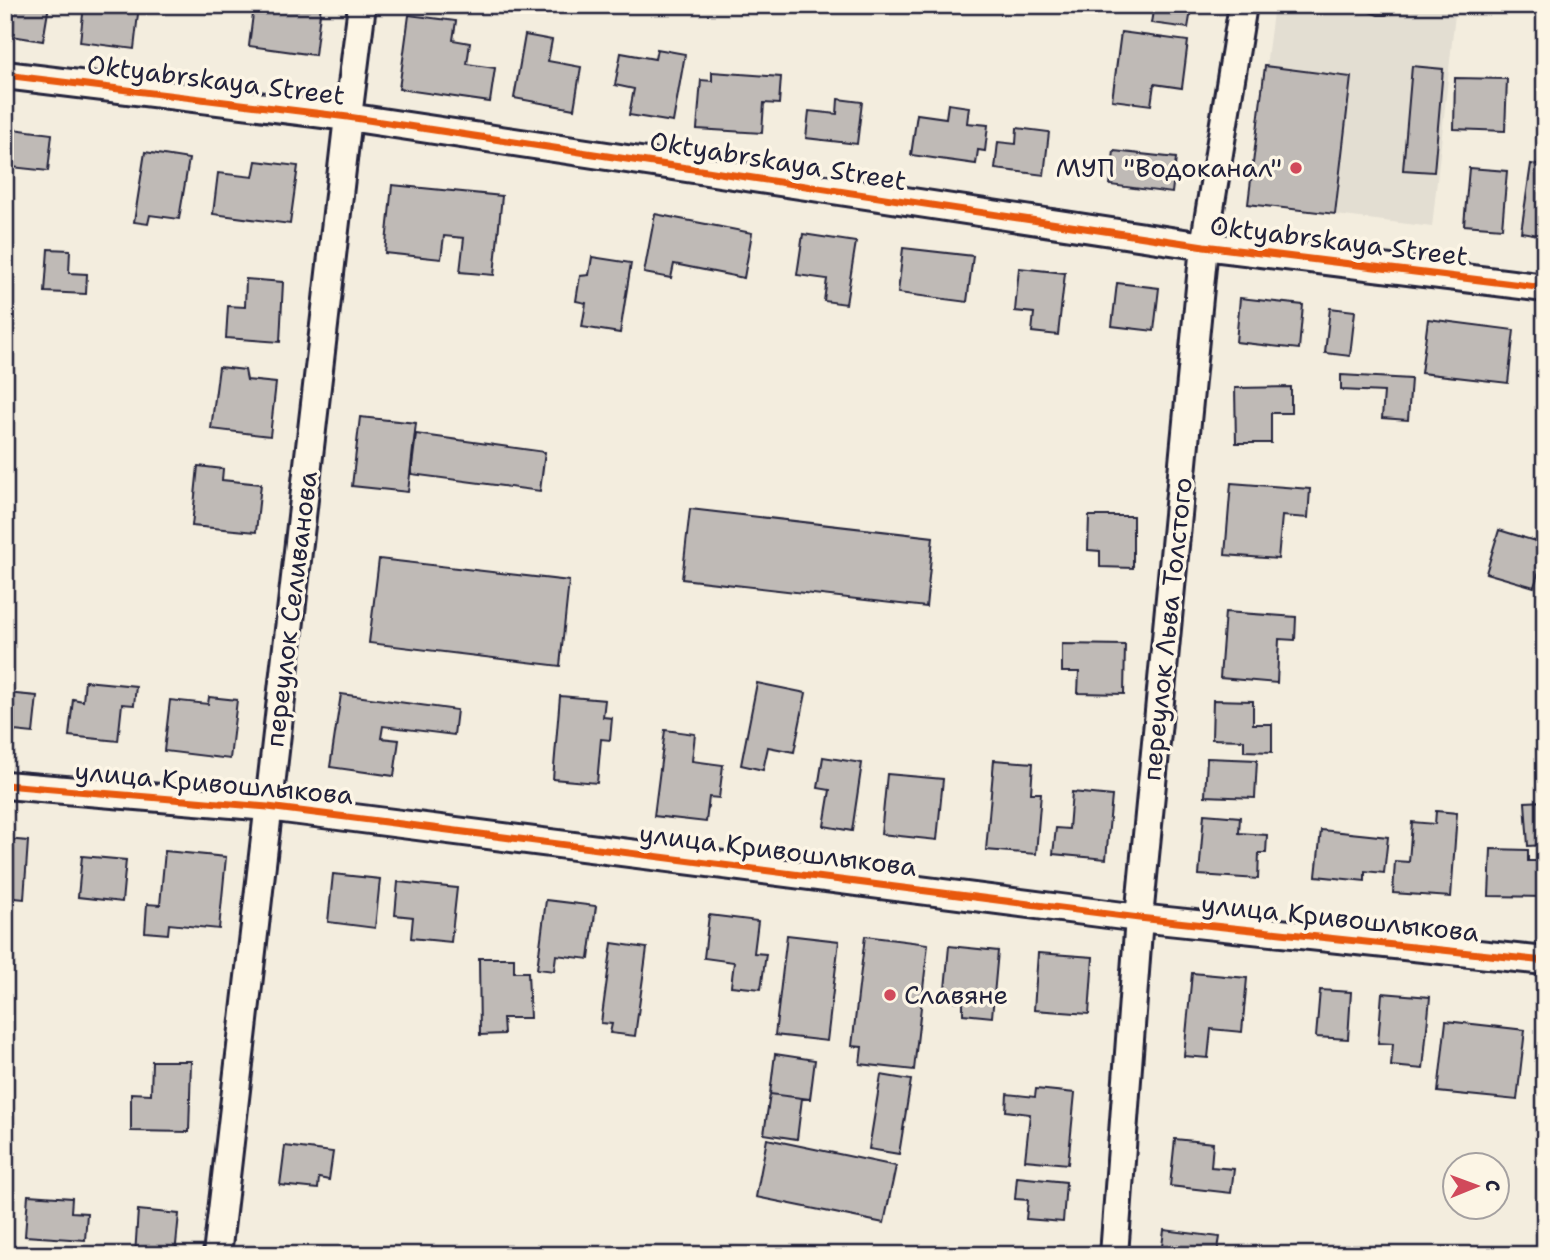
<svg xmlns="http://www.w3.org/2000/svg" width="1550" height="1260" font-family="'Shantell Sans',sans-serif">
	<rect width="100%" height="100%" fill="#f3edde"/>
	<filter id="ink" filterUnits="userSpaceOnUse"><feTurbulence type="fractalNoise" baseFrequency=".0143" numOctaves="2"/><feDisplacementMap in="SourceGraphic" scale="14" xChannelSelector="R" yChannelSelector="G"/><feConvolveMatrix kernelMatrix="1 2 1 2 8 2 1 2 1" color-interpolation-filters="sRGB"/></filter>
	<g filter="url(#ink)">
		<path fill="#e3ded2" d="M 1274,5 L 1456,5 L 1432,227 L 1248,204 Z"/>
		<path fill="#bfbab6" stroke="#22223b" stroke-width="2" d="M 5,5 L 49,5 L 43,41 L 5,35 Z
			M 84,5 L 139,5 L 134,49 L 80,42 Z
			M 279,5 L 321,5 L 315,55 L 249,46 L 254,6 L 278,9 Z
			M 1154,5 L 1192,5 L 1188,28 L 1151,23 Z
			M 1361,5 L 1401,5 L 1394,12 L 1386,15 L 1378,15 L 1370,12 Z
			M 409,15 L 456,21 L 453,40 L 470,43 L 467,64 L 495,68 L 490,102 L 399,89 Z
			M 1121,32 L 1188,41 L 1182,88 L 1154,84 L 1151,105 L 1112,100 Z
			M 525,35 L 552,40 L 548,61 L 581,67 L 574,109 L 514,98 Z
			M 657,49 L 685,54 L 673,122 L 629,115 L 634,89 L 615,85 L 621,53 L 655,59 Z
			M 1265,66 L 1351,77 L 1335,214 L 1248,204 Z
			M 1412,66 L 1443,69 L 1434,172 L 1403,170 Z
			M 712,72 L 781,77 L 779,104 L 764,103 L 762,133 L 697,129 L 701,80 L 712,81 Z
			M 1455,78 L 1507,79 L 1505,131 L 1454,129 Z
			M 838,99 L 862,102 L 857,144 L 806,138 L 809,111 L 837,114 Z
			M 948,104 L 969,107 L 967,123 L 988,125 L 985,151 L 978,150 L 976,164 L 911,155 L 917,114 L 946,118 Z
			M 5,128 L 52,134 L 48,171 L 12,167 L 11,178 L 5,177 Z
			M 1017,128 L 1049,132 L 1044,175 L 995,169 L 998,142 L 1016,144 Z
			M 1114,151 L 1176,158 L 1172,193 L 1110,185 Z
			M 145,152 L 189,159 L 179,219 L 150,215 L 148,224 L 134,222 Z
			M 256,161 L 298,166 L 290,224 L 213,214 L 218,173 L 253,177 Z
			M 1531,164 L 1545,166 L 1545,236 L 1521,232 Z
			M 1469,168 L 1507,171 L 1502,228 L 1464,225 Z
			M 392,185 L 502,196 L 494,275 L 460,272 L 464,238 L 444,236 L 441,259 L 385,253 Z
			M 655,214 L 752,233 L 744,278 L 674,264 L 671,278 L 644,273 Z
			M 803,234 L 856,242 L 846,304 L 824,301 L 827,279 L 797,275 Z
			M 903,248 L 973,256 L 967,302 L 898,293 Z
			M 48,249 L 70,250 L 69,273 L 87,274 L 86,294 L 45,292 Z
			M 592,257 L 631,263 L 620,333 L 582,327 L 586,303 L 576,301 L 580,276 L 589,275 Z
			M 1019,268 L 1065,273 L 1058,335 L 1032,332 L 1034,313 L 1015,311 Z
			M 246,279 L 283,282 L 280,342 L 226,338 L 228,306 L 245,307 Z
			M 1117,283 L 1159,288 L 1154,331 L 1112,326 Z
			M 1240,298 L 1303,305 L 1299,349 L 1236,342 Z
			M 1330,308 L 1355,311 L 1350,356 L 1325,353 Z
			M 1428,319 L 1514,330 L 1508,383 L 1421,373 Z
			M 219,367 L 245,370 L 247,380 L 276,383 L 270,436 L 211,429 Z
			M 1341,375 L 1411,379 L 1408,420 L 1382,418 L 1384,392 L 1341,390 Z
			M 1291,387 L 1291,413 L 1271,413 L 1271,443 L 1236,443 L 1235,388 Z
			M 360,417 L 416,423 L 408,492 L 352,486 Z
			M 416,434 L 545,452 L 540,491 L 411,474 Z
			M 198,466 L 223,469 L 222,480 L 261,484 L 256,532 L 192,526 Z
			M 1231,483 L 1310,489 L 1308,518 L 1282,516 L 1278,559 L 1225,555 Z
			M 690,509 L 933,537 L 926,607 L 682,579 Z
			M 1089,516 L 1133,516 L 1133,568 L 1100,567 L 1100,551 L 1088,550 Z
			M 1499,530 L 1545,544 L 1545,551 L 1534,587 L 1486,573 Z
			M 379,559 L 569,581 L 560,666 L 369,643 Z
			M 1225,612 L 1296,617 L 1295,640 L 1279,639 L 1277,683 L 1220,678 Z
			M 1062,644 L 1125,645 L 1124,694 L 1078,693 L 1079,672 L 1062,672 Z
			M 85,681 L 136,686 L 134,705 L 122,704 L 118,741 L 69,736 L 73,699 L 83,701 Z
			M 757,683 L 806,693 L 794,752 L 768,747 L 763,770 L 741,765 Z
			M 5,693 L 37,696 L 33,733 L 5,730 Z
			M 341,694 L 457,710 L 454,735 L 383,726 L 381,738 L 399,740 L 394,776 L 330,767 Z
			M 560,696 L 605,700 L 603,717 L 612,718 L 610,740 L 601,739 L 597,783 L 553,779 Z
			M 209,697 L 237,700 L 230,759 L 164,751 L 170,700 L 208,704 Z
			M 1213,700 L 1253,701 L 1253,724 L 1272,724 L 1272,752 L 1244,751 L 1244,740 L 1212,739 Z
			M 665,730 L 695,734 L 692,761 L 723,765 L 719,798 L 709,797 L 706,822 L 654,816 Z
			M 823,757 L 862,763 L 852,831 L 824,826 L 830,790 L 818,788 Z
			M 1207,758 L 1257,760 L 1255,798 L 1205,796 Z
			M 994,760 L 1033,763 L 1031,793 L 1041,793 L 1036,854 L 986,850 Z
			M 887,774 L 943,779 L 937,840 L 881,834 Z
			M 1072,792 L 1112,796 L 1106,859 L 1053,854 L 1056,828 L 1069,829 Z
			M 1545,801 L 1545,845 L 1528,846 L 1525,802 Z
			M 1436,811 L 1457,813 L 1451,897 L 1393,893 L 1395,861 L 1409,862 L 1412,822 L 1435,824 Z
			M 1204,814 L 1240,817 L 1239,833 L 1267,835 L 1266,853 L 1259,853 L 1258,879 L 1199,875 Z
			M 1321,830 L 1388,837 L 1384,873 L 1365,871 L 1365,881 L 1316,876 Z
			M 5,839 L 28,841 L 24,899 L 5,897 Z
			M 1491,849 L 1528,850 L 1528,861 L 1544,861 L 1543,897 L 1489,896 Z
			M 165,851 L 226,857 L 219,929 L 169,924 L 168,934 L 145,932 L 147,904 L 160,905 Z
			M 82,856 L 126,860 L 122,902 L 78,897 Z
			M 333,874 L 380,879 L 375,928 L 328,922 Z
			M 398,882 L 457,888 L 451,942 L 411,938 L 413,917 L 395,915 Z
			M 546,900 L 596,906 L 589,959 L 556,955 L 554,971 L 537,969 Z
			M 709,915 L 758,921 L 754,953 L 766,954 L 761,989 L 731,986 L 734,962 L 704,958 Z
			M 787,935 L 839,941 L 827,1041 L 775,1035 Z
			M 865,936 L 928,944 L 914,1070 L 860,1064 L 862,1047 L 852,1046 Z
			M 612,943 L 647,948 L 635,1036 L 610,1033 L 612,1024 L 601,1023 Z
			M 949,946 L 998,951 L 992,1017 L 963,1014 L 963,1002 L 944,1000 Z
			M 1038,953 L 1093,957 L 1089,1014 L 1034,1010 Z
			M 479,958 L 514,958 L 514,972 L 528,972 L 530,1018 L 503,1018 L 504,1034 L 480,1035 Z
			M 1192,973 L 1247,978 L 1242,1032 L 1211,1029 L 1208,1058 L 1184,1056 Z
			M 1320,990 L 1351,992 L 1348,1039 L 1316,1037 Z
			M 1382,993 L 1430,997 L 1423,1069 L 1391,1066 L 1393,1044 L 1378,1043 Z
			M 1446,1021 L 1525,1030 L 1517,1100 L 1438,1092 Z
			M 775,1054 L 815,1060 L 810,1099 L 770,1094 Z
			M 152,1061 L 191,1061 L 189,1132 L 131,1131 L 131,1093 L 151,1094 Z
			M 881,1075 L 911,1080 L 899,1154 L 869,1149 Z
			M 1036,1089 L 1075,1093 L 1068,1164 L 1025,1160 L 1030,1114 L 1006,1111 L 1007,1094 L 1035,1097 Z
			M 770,1094 L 802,1098 L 797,1139 L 764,1134 Z
			M 767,1139 L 896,1166 L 884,1223 L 756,1197 Z
			M 1175,1139 L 1213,1143 L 1211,1167 L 1234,1169 L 1231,1193 L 1170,1186 Z
			M 285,1146 L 333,1152 L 329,1180 L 319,1178 L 318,1189 L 280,1185 Z
			M 1017,1177 L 1066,1182 L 1063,1222 L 1026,1219 L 1028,1200 L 1015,1199 Z
			M 28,1195 L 72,1198 L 71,1212 L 87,1213 L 85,1240 L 25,1236 Z
			M 138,1210 L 179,1214 L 175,1255 L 152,1252 L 151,1255 L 135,1255 Z
			M 1164,1230 L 1220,1237 L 1217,1255 L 1161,1255 Z"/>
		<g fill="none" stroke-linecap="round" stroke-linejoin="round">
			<defs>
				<path id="street" d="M 5,75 L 348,117 L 1204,246 L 1545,288
					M 5,785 L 268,807 L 1139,918 L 1545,961
					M 217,1255 L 348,117 L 362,5
					M 1114,1255 L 1139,918 L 1204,246 L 1243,5"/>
			</defs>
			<use href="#street" stroke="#22223b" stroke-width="32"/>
			<use href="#street" stroke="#fcf5e5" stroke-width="26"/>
			<defs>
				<path id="cycleway" d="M 5,75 L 348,117 L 1204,246 L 1545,288
					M 5,785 L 268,807 L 1139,918 L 1545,961"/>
			</defs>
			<use href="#cycleway" stroke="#fcf5e5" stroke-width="11"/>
			<use href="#cycleway" stroke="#e8590c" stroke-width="7"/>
		</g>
	</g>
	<g fill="#d1495b" stroke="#fcf5e5" stroke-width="2.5">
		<circle cx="1296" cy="168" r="7"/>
		<circle cx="890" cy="995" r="7"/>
	</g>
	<g text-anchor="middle" stroke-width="7" stroke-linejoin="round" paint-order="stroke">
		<g font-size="26" fill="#22223b" stroke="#fcf5e5">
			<text transform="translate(216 80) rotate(7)" y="9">Oktyabrskaya Street</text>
			<text transform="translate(778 161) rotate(9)" y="9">Oktyabrskaya Street</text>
			<text transform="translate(1339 241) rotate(7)" y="9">Oktyabrskaya Street</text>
			<text transform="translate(291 609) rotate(-83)" y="9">переулок Селиванова</text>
			<text transform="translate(1167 629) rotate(-84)" y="9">переулок Льва Толстого</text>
			<text transform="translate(214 783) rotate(5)" y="9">улица Кривошлыкова</text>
			<text transform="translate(778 850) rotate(7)" y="9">улица Кривошлыкова</text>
			<text transform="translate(1340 918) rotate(6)" y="9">улица Кривошлыкова</text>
		</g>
		<g font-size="26" fill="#22223b" stroke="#fcf5e5" text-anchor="end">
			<text x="1282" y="177">МУП "Водоканал"</text>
			<text x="904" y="1004" text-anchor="start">Славяне</text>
		</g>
	</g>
	<rect width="1550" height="1260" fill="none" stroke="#fcf5e5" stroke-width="28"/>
	<rect x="14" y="14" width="1522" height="1232" fill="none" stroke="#22223b" stroke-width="2.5" filter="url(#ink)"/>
	<g transform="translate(1476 1186) rotate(89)"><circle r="33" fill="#fcf5e5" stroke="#a5a1a1" stroke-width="2"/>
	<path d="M0-5L12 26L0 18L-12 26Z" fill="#d1495b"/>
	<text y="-10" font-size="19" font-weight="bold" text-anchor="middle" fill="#22223b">С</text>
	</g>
</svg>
